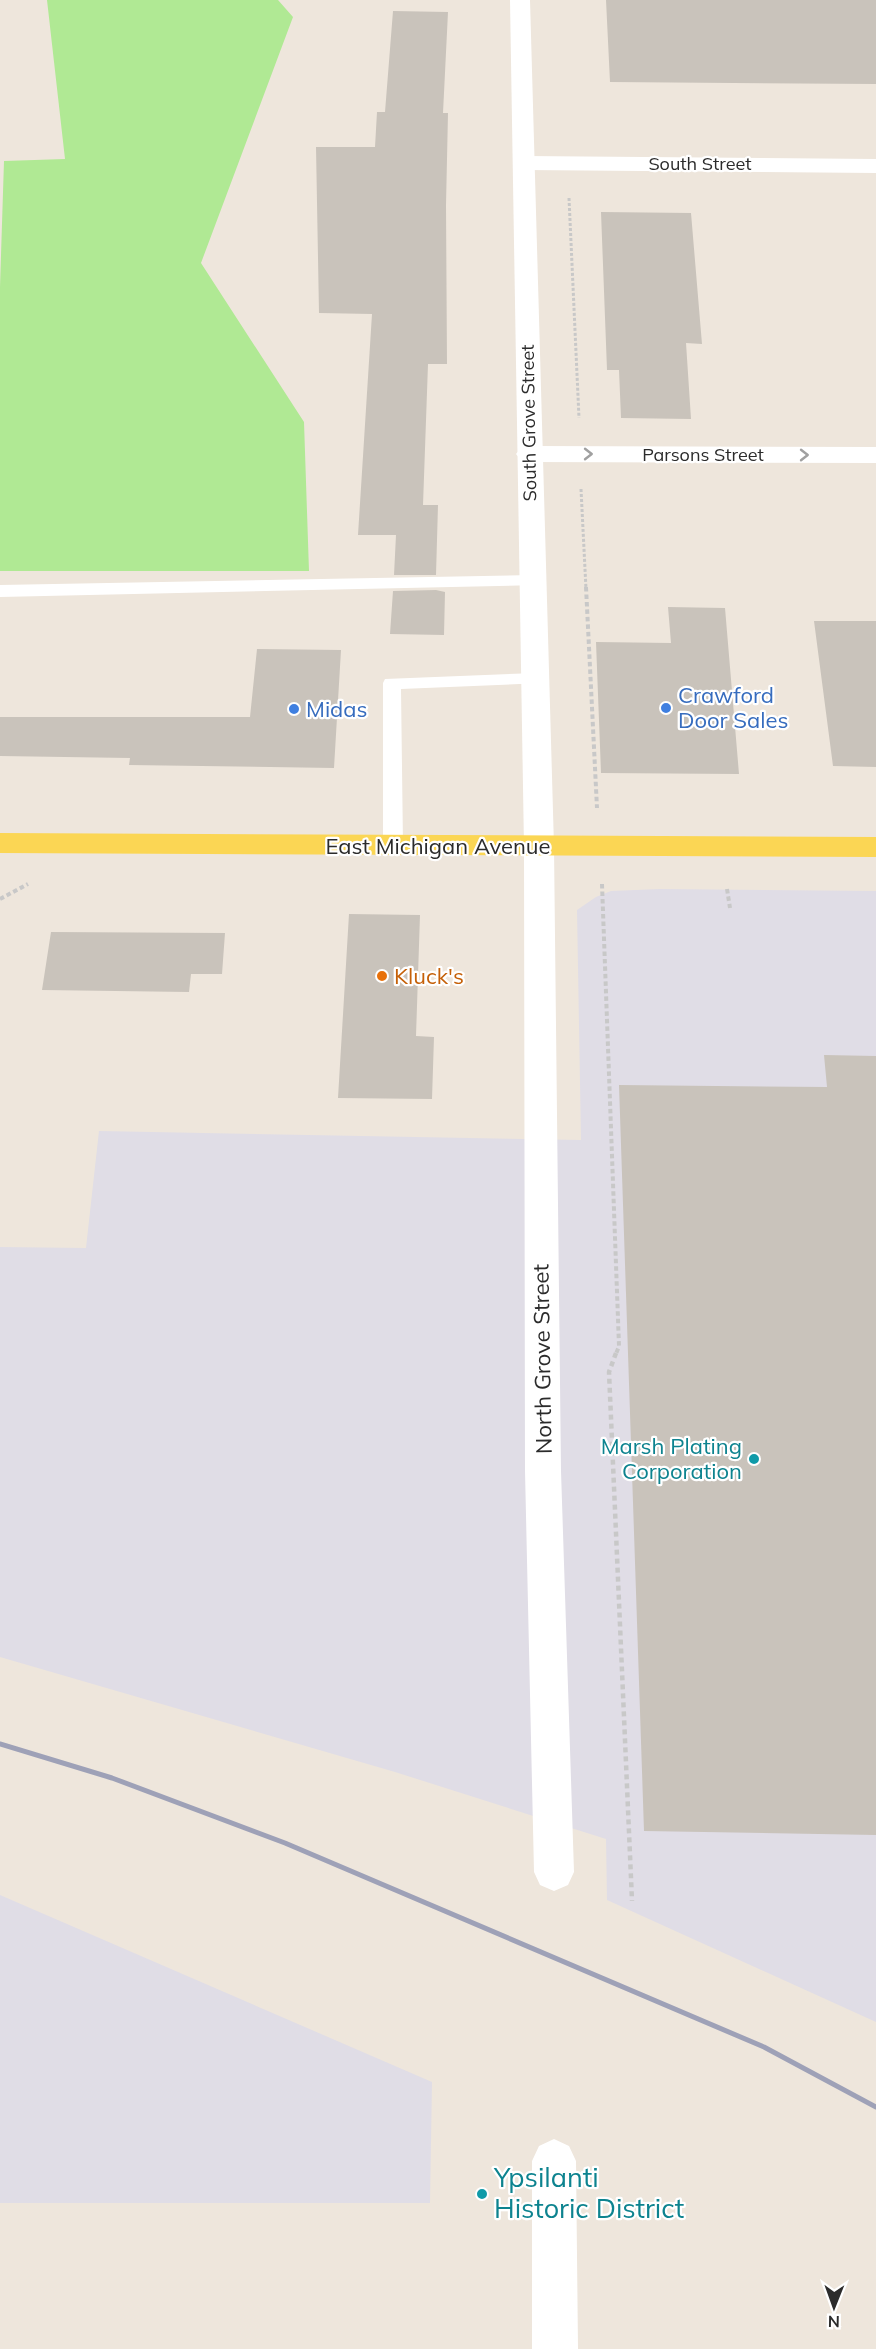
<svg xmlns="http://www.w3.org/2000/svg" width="876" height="2349" font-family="Mulish,sans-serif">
	<rect width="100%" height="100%" fill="#eee6dc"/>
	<path fill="#e0dde6" d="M 660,889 L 876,891 L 876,2022 L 607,1900 L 606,1839 L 395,1772 L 0,1657 L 0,1247 L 86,1248 L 99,1131 L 581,1140 L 577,910 L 596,897 L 611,891 Z
		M 0,1895 L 432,2082 L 430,2203 L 0,2203 Z"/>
	<path fill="#b0e994" d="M 47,0 L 278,0 L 293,17 L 201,263 L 304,422 L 309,571 L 0,571 L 0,287 L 4,161 L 65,159 Z"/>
	<path fill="#c9c3bb" d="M 606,0 L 876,0 L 876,84 L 610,82 Z
		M 393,11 L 448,12 L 443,113 L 448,113 L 446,205 L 447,364 L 428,364 L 423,505 L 438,505 L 436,575 L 394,575 L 396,535 L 358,535 L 372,314 L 319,313 L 316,147 L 375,147 L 377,112 L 385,112 Z
		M 601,212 L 691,213 L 702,344 L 686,343 L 691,419 L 621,418 L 619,370 L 607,370 Z
		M 436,590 L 445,592 L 444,635 L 390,634 L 393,591 Z
		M 668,607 L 725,608 L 739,774 L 601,773 L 596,642 L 671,643 Z
		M 814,621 L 876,621 L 876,767 L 833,766 Z
		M 257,649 L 341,650 L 334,768 L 129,765 L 130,758 L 0,756 L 0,717 L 250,717 Z
		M 349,914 L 420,915 L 416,1036 L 434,1037 L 432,1099 L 338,1098 Z
		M 51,932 L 225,933 L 222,974 L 191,974 L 189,992 L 42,990 Z
		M 824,1055 L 876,1056 L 876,1835 L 644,1831 L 619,1085 L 827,1087 Z"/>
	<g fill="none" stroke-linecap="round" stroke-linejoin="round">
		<path stroke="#c8c8c8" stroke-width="3" stroke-dasharray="3 2" stroke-linecap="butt" d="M 569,198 L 579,418
			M 581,489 L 586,589"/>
		<path stroke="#c8c8c8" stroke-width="4" stroke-dasharray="4.5 3" stroke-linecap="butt" d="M 586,587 L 597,808
			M 602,884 L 619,1346 L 616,1354
			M 727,889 L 730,908
			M 0,899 L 28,884"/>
		<path stroke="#c8c8c8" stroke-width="4.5" stroke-dasharray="5 4" stroke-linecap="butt" d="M 616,1353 L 609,1372 L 632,1901"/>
		<path fill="#fff" fill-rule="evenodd" d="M 533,575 L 539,577 L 542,581 L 539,585 L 0,597 L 0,585 Z
			M 536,673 L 543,675 L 545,679 L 543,683 L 401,689 L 403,846 L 400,851 L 393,853 L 386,851 L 383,846 L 383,683 L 385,679 Z"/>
		<path fill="#fff" fill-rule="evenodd" d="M 524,156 L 876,159 L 876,173 L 524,170 L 516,168 L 513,163 L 516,158 Z
			M 529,446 L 876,447 L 876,463 L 529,462 L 520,459 L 516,454 L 520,449 Z
			M 539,837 L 549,840 L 554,847 L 561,1471 L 574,1872 L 568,1885 L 554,1891 L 540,1885 L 534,1872 L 525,1471 L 524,847 L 529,840 Z
			M 554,2139 L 569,2146 L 576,2161 L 578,2349 L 532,2349 L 532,2161 L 539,2146 Z"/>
		<path fill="#fff" fill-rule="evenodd" d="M 510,0 L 530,0 L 554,847 L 549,854 L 539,857 L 529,854 L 524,847 Z"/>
		<path fill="#fbd654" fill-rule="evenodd" d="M 0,833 L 876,837 L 876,857 L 0,853 Z"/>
		<path stroke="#9ea1b7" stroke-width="5" d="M 0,1744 L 112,1778 L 285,1843 L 764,2047 L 876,2107"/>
	</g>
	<defs><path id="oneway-chevron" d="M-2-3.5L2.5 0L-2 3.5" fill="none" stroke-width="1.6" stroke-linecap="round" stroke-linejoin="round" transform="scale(1.5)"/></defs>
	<g stroke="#a0a0a0">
		<use href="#oneway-chevron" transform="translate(588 454)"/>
		<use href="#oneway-chevron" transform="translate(804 455)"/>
	</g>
	<g fill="#3f7fe0" stroke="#fff" stroke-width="2">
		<circle cx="666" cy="708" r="6"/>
		<circle cx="294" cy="709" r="6"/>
	</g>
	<circle fill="#e8710a" stroke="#fff" stroke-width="2" cx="382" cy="976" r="6"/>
	<g fill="#0f9aa8" stroke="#fff" stroke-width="2">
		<circle cx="754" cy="1459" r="6"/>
		<circle cx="482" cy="2194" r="6"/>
	</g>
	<g text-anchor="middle" stroke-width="4.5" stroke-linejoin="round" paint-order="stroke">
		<g font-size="18" fill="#2b2b2b" stroke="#fff">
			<text x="700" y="170">South Street</text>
			<text transform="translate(529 423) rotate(-91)" y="6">South Grove Street</text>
			<text x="703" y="461">Parsons Street</text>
		</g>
		<g font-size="22" fill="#366cbe" stroke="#fff" text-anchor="start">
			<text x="678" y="703">Crawford<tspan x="678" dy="25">Door Sales</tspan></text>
			<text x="306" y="717">Midas</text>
		</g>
		<g font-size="22" fill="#2b2b2b" stroke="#fff">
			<text x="438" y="854">East Michigan Avenue</text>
			<text transform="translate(542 1359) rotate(-91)" y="8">North Grove Street</text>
		</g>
		<g font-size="22" fill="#c56008" stroke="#fff" text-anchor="start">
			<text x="394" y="984">Kluck's</text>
		</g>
		<g font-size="22" fill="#0d838f" stroke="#fff" text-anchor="end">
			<text x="742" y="1454">Marsh Plating<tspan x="742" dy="25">Corporation</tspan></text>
		</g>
		<g font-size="27" fill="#0d838f" stroke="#fff" text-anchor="start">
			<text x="494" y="2187">Ypsilanti<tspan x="494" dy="31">Historic District</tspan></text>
		</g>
	</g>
	<g transform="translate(834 2307) rotate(181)" stroke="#ffffff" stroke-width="4.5" paint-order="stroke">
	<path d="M0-4.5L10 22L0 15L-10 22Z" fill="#2b2b2b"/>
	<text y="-9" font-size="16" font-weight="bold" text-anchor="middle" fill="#2b2b2b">N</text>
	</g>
</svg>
